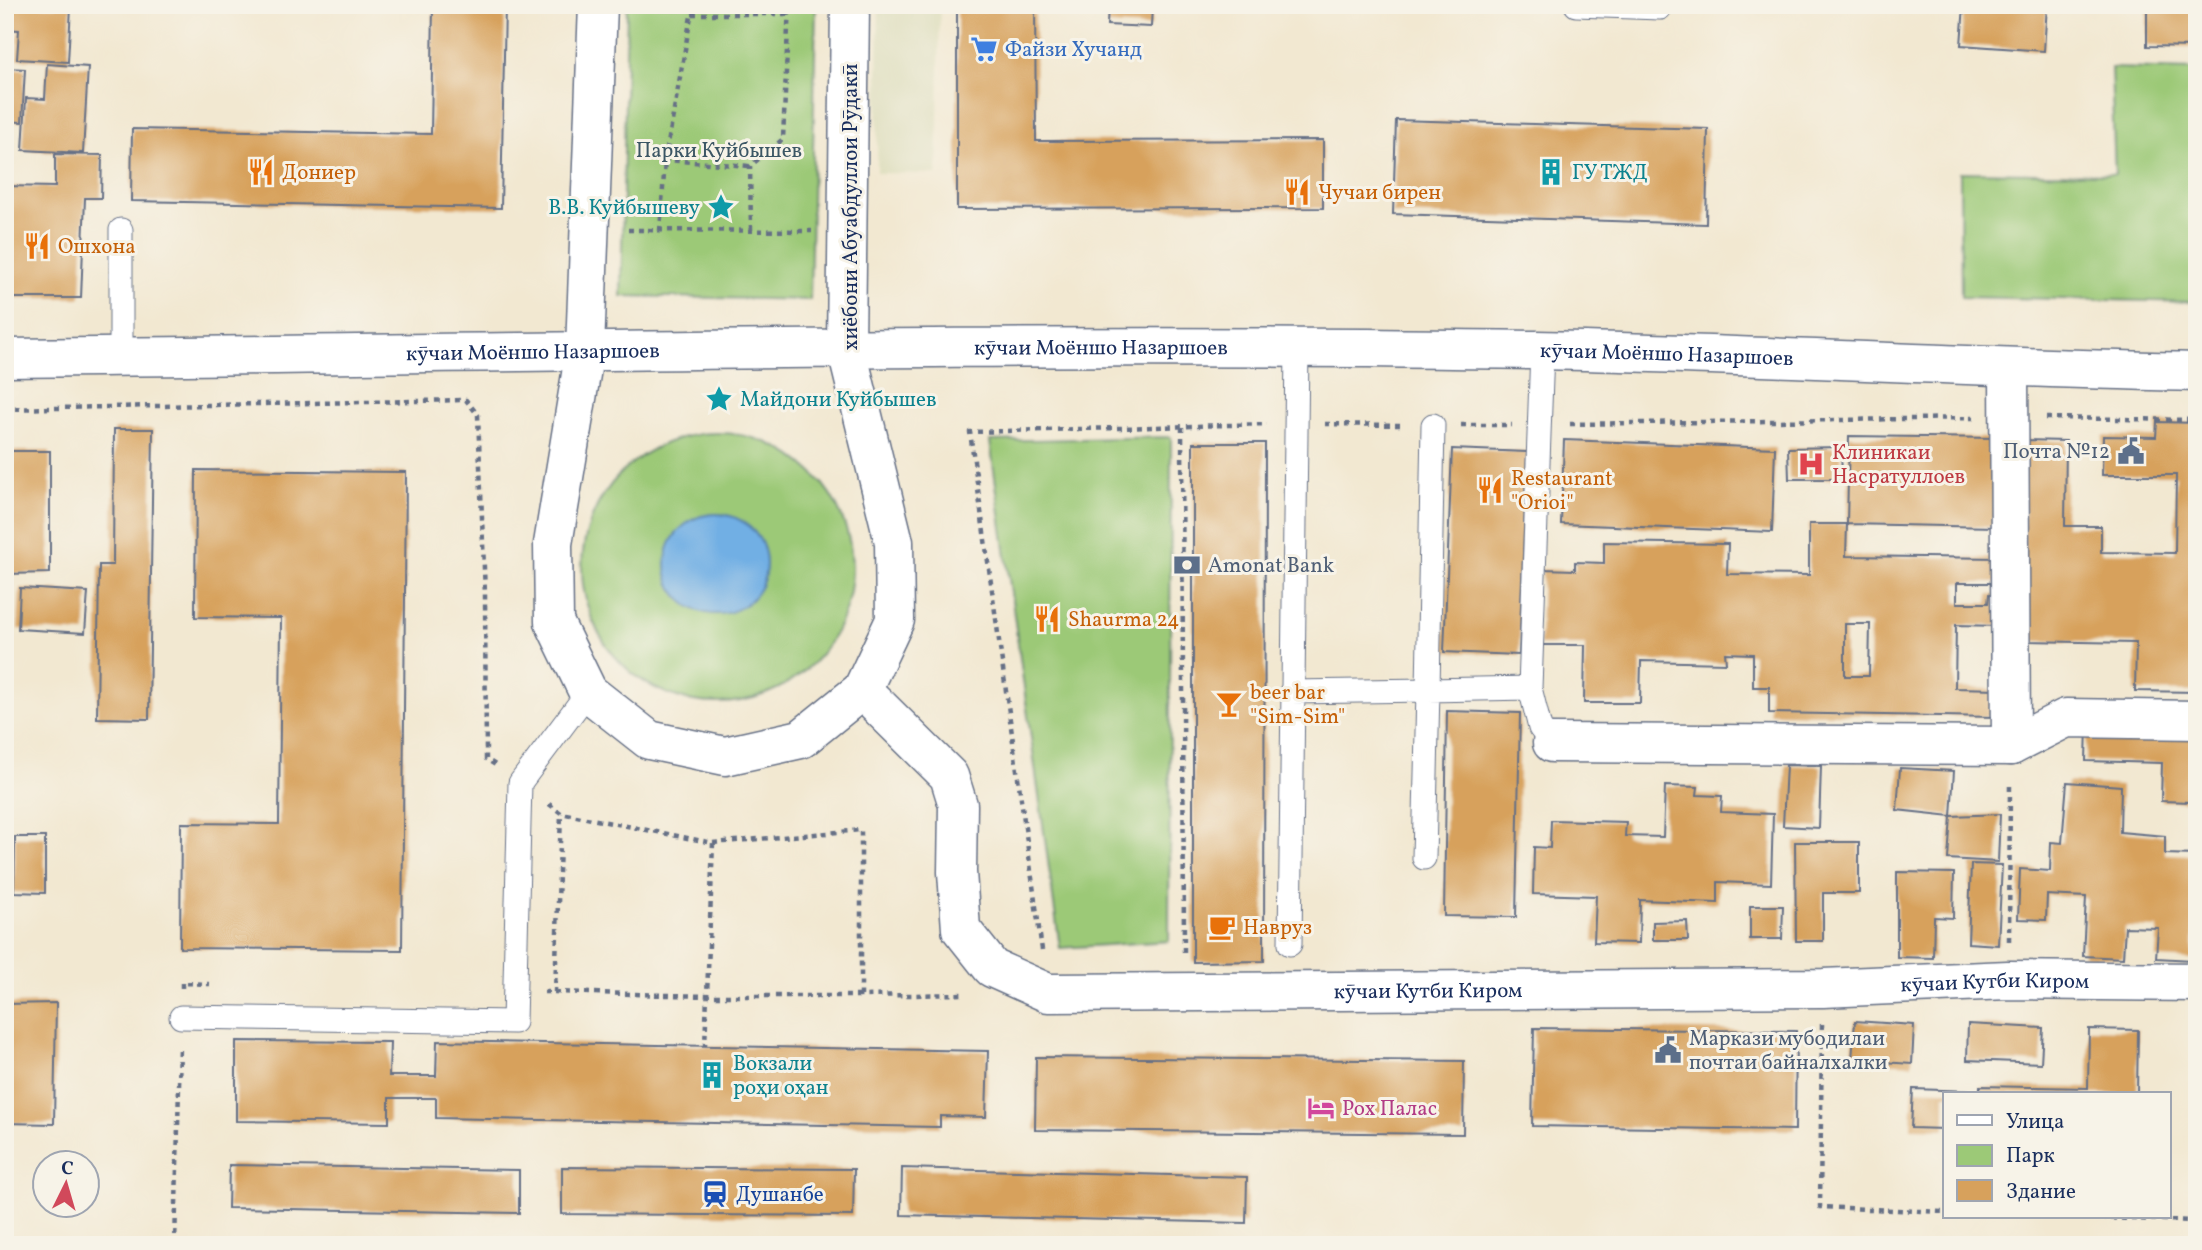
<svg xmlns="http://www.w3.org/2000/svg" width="2202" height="1250" font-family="Vollkorn,serif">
	<rect width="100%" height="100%" fill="#f7f3e8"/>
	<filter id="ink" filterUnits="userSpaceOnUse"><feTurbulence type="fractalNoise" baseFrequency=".0143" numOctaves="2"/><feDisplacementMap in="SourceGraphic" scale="14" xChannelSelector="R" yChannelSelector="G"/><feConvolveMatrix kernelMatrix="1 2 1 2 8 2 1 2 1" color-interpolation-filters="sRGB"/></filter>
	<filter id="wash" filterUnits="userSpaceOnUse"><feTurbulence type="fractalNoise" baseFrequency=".00686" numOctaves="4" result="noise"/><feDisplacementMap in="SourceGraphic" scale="28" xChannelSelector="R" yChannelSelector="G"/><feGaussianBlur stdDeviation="1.57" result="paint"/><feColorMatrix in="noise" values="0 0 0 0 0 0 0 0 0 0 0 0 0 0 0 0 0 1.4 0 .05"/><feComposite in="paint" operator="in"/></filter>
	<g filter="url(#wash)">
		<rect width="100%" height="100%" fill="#f2e8d1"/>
		<path fill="#ddddbc" d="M 879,5 L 940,5 L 937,174 L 877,173 Z"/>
		<path fill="#9cc977" stroke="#5c7c6a" stroke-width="2" d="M 627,5 L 816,5 L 810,300 L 621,296 Z
			M 2111,68 L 2197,70 L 2197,302 L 1961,297 L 1960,172 L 2115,174 Z
			M582 568a135 135 0 1 1 270 0a135 135 0 1 1-270 0Z
			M 1171,437 L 1169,941 L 1060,948 L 990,441 Z"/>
		<path fill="#71afe4" stroke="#466fa1" stroke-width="2" d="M666 564a50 50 0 1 1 100 0a50 50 0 1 1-100 0Z"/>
		<g id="blocks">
			<path fill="#d7a15c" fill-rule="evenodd" d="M 5,5 L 71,7 L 68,62 L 17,59 L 19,30 L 5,29 Z
				M 433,5 L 505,5 L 501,208 L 131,201 L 132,129 L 431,134 Z
				M 957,5 L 1035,5 L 1036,141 L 1323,140 L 1323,208 L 957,209 Z
				M 1108,5 L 1152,5 L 1151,27 L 1107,25 Z
				M 1964,5 L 2047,5 L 2044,51 L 1961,45 Z
				M 2147,5 L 2197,5 L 2197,47 L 2147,46 Z
				M 47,64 L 88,67 L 83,153 L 23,150 L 26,98 L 45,99 Z
				M 5,68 L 25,69 L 22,122 L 5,121 Z
				M 1396,120 L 1708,129 L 1706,224 L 1393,214 Z
				M 55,154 L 102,155 L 101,198 L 85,198 L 81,298 L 5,298 L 5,186 L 55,187 Z
				M 5,157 L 10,157 L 9,180 L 5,180 Z
				M 2157,422 L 2197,423 L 2197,692 L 2135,691 L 2136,643 L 2025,641 L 2023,440 L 2066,441 L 2065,526 L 2101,526 L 2101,552 L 2175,553 L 2176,475 L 2102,475 L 2103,436 L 2156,437 Z
				M 114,429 L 153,429 L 149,719 L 97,718 L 99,565 L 113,565 Z
				M 1849,436 L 1997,438 L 1995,527 L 1847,524 Z
				M 1564,440 L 1775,448 L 1772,532 L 1561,524 Z
				M 1193,443 L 1265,443 L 1264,961 L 1193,962 Z
				M 1841,447 L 1842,479 L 1789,479 L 1788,448 Z
				M 1452,449 L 1527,452 L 1519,655 L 1444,652 Z
				M 5,451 L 50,451 L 50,573 L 5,574 Z
				M 196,470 L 406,472 L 402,950 L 180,948 L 181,823 L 279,824 L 281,618 L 195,617 Z
				M 1809,524 L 1847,524 L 1846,556 L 1999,558 L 1999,583 L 1957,583 L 1957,603 L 1988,603 L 1989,594 L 2000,595 L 1999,626 L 1956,625 L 1955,688 L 1998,689 L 1997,717 L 1769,713 L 1769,687 L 1753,687 L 1753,654 L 1725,653 L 1726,663 L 1641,661 L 1640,703 L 1584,703 L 1585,645 L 1540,645 L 1542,569 L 1575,570 L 1575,562 L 1604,563 L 1604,542 L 1728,544 L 1727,574 L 1809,575 ZM 1845,624 L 1870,624 L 1869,676 L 1845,676 Z
				M 20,588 L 88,592 L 85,633 L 18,629 Z
				M 1447,711 L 1520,713 L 1516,917 L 1444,916 Z
				M 2087,725 L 2197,728 L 2192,802 L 2161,801 L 2162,763 L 2086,761 Z
				M 1786,765 L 1821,766 L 1819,828 L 1783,826 Z
				M 1900,768 L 1954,771 L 1951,816 L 1897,810 Z
				M 2067,782 L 2121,786 L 2120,832 L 2165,836 L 2165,854 L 2197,855 L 2193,960 L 2156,958 L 2158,928 L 2125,927 L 2123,958 L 2083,956 L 2086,897 L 2047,895 L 2046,920 L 2018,919 L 2020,869 L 2050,871 L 2051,842 L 2062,843 Z
				M 1665,786 L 1698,787 L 1697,795 L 1722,796 L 1721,812 L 1773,814 L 1771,884 L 1718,882 L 1718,903 L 1640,900 L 1639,943 L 1594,942 L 1596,896 L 1533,894 L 1534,847 L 1550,848 L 1551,820 L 1626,822 L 1625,836 L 1663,837 Z
				M 2000,814 L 1998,862 L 1948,859 L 1951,816 Z
				M 15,837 L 45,837 L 45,893 L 14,892 Z
				M 1795,842 L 1859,842 L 1859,893 L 1823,893 L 1823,941 L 1796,941 Z
				M 1971,864 L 2002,865 L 1998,945 L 1968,943 Z
				M 1897,872 L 1954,873 L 1953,918 L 1934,917 L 1933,958 L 1897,957 Z
				M 1750,906 L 1783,906 L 1782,939 L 1750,939 Z
				M 1687,921 L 1688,940 L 1653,940 L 1653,922 Z
				M 56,1003 L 54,1124 L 5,1123 L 5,1004 Z
				M 1855,1021 L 1914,1025 L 1912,1064 L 1852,1060 Z
				M 1968,1024 L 2043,1028 L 2041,1063 L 1967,1060 Z
				M 1534,1028 L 1796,1031 L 1795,1130 L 1532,1126 Z
				M 2089,1029 L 2138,1030 L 2137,1094 L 1980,1094 L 1980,1086 L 2088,1088 Z
				M 236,1041 L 390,1042 L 389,1076 L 436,1076 L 437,1041 L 988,1051 L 986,1117 L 940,1116 L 940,1127 L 436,1118 L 436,1098 L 389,1098 L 389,1123 L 236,1121 Z
				M 1036,1057 L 1464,1061 L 1463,1134 L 1035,1130 Z
				M 1913,1089 L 1971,1091 L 1971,1094 L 1945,1094 L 1945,1129 L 1911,1128 Z
				M 229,1165 L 519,1170 L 519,1213 L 228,1208 Z
				M 562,1167 L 854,1169 L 853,1216 L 562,1214 Z
				M 902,1168 L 1247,1177 L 1246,1223 L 901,1215 Z"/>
		</g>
	</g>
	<g filter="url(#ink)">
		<use href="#blocks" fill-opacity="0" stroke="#667086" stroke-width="2"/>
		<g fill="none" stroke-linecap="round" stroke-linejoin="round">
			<defs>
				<path id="lane" d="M 1576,5 L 1660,8
					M 121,230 L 121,357
					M 1542,350 L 1530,688 L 1540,728 L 1552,743
					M 1433,425 L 1428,690 L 1530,688
					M 1291,692 L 1428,690 L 1424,858
					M 1290,944 L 1297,348
					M 181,1017 L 514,1022 L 520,783 L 588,692"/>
				<g id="street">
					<path d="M 598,5 L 585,350 L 553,544 L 554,622 L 588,692 L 649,740 L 725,756 L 801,739 L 862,690 L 895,620 L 894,542 L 846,347 L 850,5"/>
					<path id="s1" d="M 5,358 C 516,353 1026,342 1536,350 C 1756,354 1976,368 2197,372"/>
					<path id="s2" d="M 862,690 L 949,776 L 958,805 L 957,872 L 961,929 L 992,968 L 1048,993 L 1823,988 L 2008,980 L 2197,982"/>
					<path d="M 1552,743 L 2011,746 L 2009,369"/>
					<path d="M 2011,746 L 2066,718 L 2197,720"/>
				</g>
			</defs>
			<use href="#lane" stroke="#667086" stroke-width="25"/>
			<use href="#street" stroke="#667086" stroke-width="41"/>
			<path stroke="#667086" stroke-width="4.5" stroke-dasharray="5 5" stroke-linecap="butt" d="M 692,14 L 789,14
				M 665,160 L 693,5
				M 628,230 L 812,231
				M 751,230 L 750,166 L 783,139 L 789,5
				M 660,231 L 665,160 L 750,166
				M 5,409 L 466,400 L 478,415 L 485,594 L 486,759 L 497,766
				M 2046,418 L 2197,420
				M 1325,424 L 1403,425
				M 1570,424 L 1974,418
				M 1461,425 L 1512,425
				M 1182,427 L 1184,956
				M 549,804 L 561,813 L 713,843 L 705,1046
				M 713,843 L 861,830 L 861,996 L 963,994
				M 2009,941 L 2010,782
				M 1042,950 L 970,432 L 1267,424
				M 182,988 L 182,983 L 210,984
				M 544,992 L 555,992 L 561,813
				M 555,992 L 707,996 L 861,996
				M 1822,1024 L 1820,1207 L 1945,1212
				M 2071,1217 L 2197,1221
				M 175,1245 L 180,1046"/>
			<use href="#lane" stroke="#fff" stroke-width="23"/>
			<use href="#street" stroke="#fff" stroke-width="38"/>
		</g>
	</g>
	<defs>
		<symbol id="supermarket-bare" viewBox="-9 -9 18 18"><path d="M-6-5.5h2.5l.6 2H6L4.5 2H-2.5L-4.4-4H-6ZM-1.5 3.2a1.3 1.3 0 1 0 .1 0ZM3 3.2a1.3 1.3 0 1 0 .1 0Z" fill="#3f7fe0" stroke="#f7f3e8" stroke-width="2.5" paint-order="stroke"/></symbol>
		<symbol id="restaurant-bare" viewBox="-9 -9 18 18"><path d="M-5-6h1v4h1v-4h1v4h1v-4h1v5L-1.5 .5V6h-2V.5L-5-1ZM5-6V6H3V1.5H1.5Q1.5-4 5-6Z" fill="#e8710a" stroke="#f7f3e8" stroke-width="2.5" paint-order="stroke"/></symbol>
		<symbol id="building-bare" viewBox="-9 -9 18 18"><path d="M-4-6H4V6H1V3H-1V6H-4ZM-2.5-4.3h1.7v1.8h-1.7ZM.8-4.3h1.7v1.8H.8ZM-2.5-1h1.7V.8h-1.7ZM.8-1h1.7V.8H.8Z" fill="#0f9aa8" stroke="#f7f3e8" stroke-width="2.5" paint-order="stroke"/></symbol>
		<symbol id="sight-bare" viewBox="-9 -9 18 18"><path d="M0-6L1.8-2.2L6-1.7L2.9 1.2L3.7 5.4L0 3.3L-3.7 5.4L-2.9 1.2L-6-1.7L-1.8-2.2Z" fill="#0f9aa8" stroke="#f7f3e8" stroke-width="2.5" paint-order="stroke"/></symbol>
		<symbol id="civic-bare" viewBox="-9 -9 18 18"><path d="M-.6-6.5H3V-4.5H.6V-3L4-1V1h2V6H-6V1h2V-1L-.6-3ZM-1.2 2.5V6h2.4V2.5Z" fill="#5c6f8a" stroke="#f7f3e8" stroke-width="2.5" paint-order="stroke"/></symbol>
		<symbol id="hospital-bare" viewBox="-9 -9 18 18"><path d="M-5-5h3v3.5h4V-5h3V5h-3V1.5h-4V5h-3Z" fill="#e0444e" stroke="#f7f3e8" stroke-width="2.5" paint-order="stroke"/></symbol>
		<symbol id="bank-bare" viewBox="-9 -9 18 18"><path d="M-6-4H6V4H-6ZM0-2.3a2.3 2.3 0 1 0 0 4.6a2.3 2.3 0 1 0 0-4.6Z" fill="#5c6f8a" stroke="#f7f3e8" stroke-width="2.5" paint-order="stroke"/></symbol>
		<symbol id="bar-bare" viewBox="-9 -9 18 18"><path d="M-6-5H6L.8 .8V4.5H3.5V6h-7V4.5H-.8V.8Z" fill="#e8710a" stroke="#f7f3e8" stroke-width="2.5" paint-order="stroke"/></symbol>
		<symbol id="cafe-bare" viewBox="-9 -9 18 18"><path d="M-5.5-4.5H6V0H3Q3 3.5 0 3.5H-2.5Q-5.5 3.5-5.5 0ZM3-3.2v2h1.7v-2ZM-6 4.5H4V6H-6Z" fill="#e8710a" stroke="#f7f3e8" stroke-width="2.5" paint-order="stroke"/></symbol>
		<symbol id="hotel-bare" viewBox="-9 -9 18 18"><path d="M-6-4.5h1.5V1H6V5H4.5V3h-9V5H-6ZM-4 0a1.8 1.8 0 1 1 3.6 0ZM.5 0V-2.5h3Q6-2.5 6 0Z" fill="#d1479c" stroke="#f7f3e8" stroke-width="2.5" paint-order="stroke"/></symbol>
		<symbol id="station-bare" viewBox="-9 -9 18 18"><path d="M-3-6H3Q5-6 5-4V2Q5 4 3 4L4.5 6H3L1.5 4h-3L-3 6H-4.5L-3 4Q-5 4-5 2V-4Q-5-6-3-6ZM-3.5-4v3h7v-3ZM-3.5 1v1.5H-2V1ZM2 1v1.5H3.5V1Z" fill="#1a4fb4" stroke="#f7f3e8" stroke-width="2.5" paint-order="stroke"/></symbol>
	</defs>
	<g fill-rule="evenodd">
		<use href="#supermarket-bare" x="965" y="30" width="38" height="38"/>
		<use href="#restaurant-bare" x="242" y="153" width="38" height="38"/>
		<use href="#building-bare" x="1532" y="153" width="38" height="38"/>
		<use href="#restaurant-bare" x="1278" y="173" width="38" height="38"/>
		<use href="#sight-bare" x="702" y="188" width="38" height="38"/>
		<use href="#restaurant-bare" x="18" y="227" width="38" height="38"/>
		<use href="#sight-bare" x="700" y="380" width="38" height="38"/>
		<use href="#civic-bare" x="2112" y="432" width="38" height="38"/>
		<use href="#hospital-bare" x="1792" y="445" width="38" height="38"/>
		<use href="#restaurant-bare" x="1471" y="471" width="38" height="38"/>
		<use href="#bank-bare" x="1168" y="546" width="38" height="38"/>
		<use href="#restaurant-bare" x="1028" y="600" width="38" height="38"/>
		<use href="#bar-bare" x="1210" y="685" width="38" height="38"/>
		<use href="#cafe-bare" x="1203" y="908" width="38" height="38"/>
		<use href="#civic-bare" x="1649" y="1031" width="38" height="38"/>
		<use href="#building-bare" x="693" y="1056" width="38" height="38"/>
		<use href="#hotel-bare" x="1302" y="1089" width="38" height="38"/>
		<use href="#station-bare" x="696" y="1175" width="38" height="38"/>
	</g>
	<g text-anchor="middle" stroke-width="6" stroke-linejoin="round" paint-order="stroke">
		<g font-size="21" fill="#366cbe" stroke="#f7f3e8" text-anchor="start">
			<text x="1005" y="56">Файзи Хучанд</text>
		</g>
		<g font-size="21" fill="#3b5664" stroke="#f7f3e8">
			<text x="719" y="157">Парки Куйбышев</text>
		</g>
		<g font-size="21" fill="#c56008" stroke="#f7f3e8" text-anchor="start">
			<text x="282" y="179">Дониер</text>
			<text x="1318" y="199">Чучаи бирен</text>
			<text x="58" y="253">Ошхона</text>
			<text x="1511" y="485">Restaurant<tspan x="1511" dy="24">"Orioi"</tspan></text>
			<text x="1068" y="626">Shaurma 24</text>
			<text x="1250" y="699">beer bar<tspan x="1250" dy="24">"Sim-Sim"</tspan></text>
			<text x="1243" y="934">Навруз</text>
		</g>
		<g font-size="21" fill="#0d838f" stroke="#f7f3e8" text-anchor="start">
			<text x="1572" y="179">ГУ ТЖД</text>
			<text x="700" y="214" text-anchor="end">В.В. Куйбышеву</text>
			<text x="740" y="406">Майдони Куйбышев</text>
			<text x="733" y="1070">Вокзали<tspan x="733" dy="24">роҳи оҳан</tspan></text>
		</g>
		<g font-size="21" fill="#1b2f5e" stroke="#f7f3e8">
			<text transform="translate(850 207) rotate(-90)" y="7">хиёбони Абуабдуллои Рӯдакӣ</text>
			<text dy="7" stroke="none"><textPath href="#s1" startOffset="1096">кӯчаи Моёншо Назаршоев</textPath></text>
			<text dy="7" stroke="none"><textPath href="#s1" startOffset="528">кӯчаи Моёншо Назаршоев</textPath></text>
			<text dy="7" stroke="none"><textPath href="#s1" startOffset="1662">кӯчаи Моёншо Назаршоев</textPath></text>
			<text dy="7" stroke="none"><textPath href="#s2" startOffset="1335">кӯчаи Кутби Киром</textPath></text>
			<text dy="7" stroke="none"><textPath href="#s2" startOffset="768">кӯчаи Кутби Киром</textPath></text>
		</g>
		<g font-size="21" fill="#4e5e75" stroke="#f7f3e8" text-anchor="start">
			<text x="2110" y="458" text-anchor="end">Почта №12</text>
			<text x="1208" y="572">Amonat Bank</text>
			<text x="1689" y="1045">Маркази мубодилаи<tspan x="1689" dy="24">почтаи байналхалки</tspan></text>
		</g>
		<g font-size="21" fill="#be3a42" stroke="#f7f3e8" text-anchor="start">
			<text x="1832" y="459">Клиникаи<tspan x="1832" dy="24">Насратуллоев</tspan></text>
		</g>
		<g font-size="21" fill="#b23c85" stroke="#f7f3e8" text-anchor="start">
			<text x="1342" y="1115">Рох Палас</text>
		</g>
		<g font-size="21" fill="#164399" stroke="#f7f3e8" text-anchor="start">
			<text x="736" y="1201">Душанбе</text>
		</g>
	</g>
	<rect width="2202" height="1250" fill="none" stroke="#f7f3e8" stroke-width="28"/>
	<rect x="1943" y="1092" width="228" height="126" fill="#f7f3e8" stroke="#9fa5b1" stroke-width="2"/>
	<rect x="1957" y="1115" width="35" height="10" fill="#ffffff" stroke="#9fa5b1" stroke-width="2"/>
	<text x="2006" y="1128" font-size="21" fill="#1b2f5e">Улица</text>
	<rect x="1957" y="1145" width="35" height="21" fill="#9cc977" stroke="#9fa5b1" stroke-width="2"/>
	<text x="2006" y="1162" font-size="21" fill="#1b2f5e">Парк</text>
	<rect x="1957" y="1180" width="35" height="21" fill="#d7a15c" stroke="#9fa5b1" stroke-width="2"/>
	<text x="2006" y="1198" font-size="21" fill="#1b2f5e">Здание</text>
	<g transform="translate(66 1184) rotate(5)"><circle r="33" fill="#f7f3e8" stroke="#9fa5b1" stroke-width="2"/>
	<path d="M0-5L12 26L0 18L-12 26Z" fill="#d1495b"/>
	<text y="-10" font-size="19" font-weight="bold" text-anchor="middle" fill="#1b2f5e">С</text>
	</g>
</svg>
